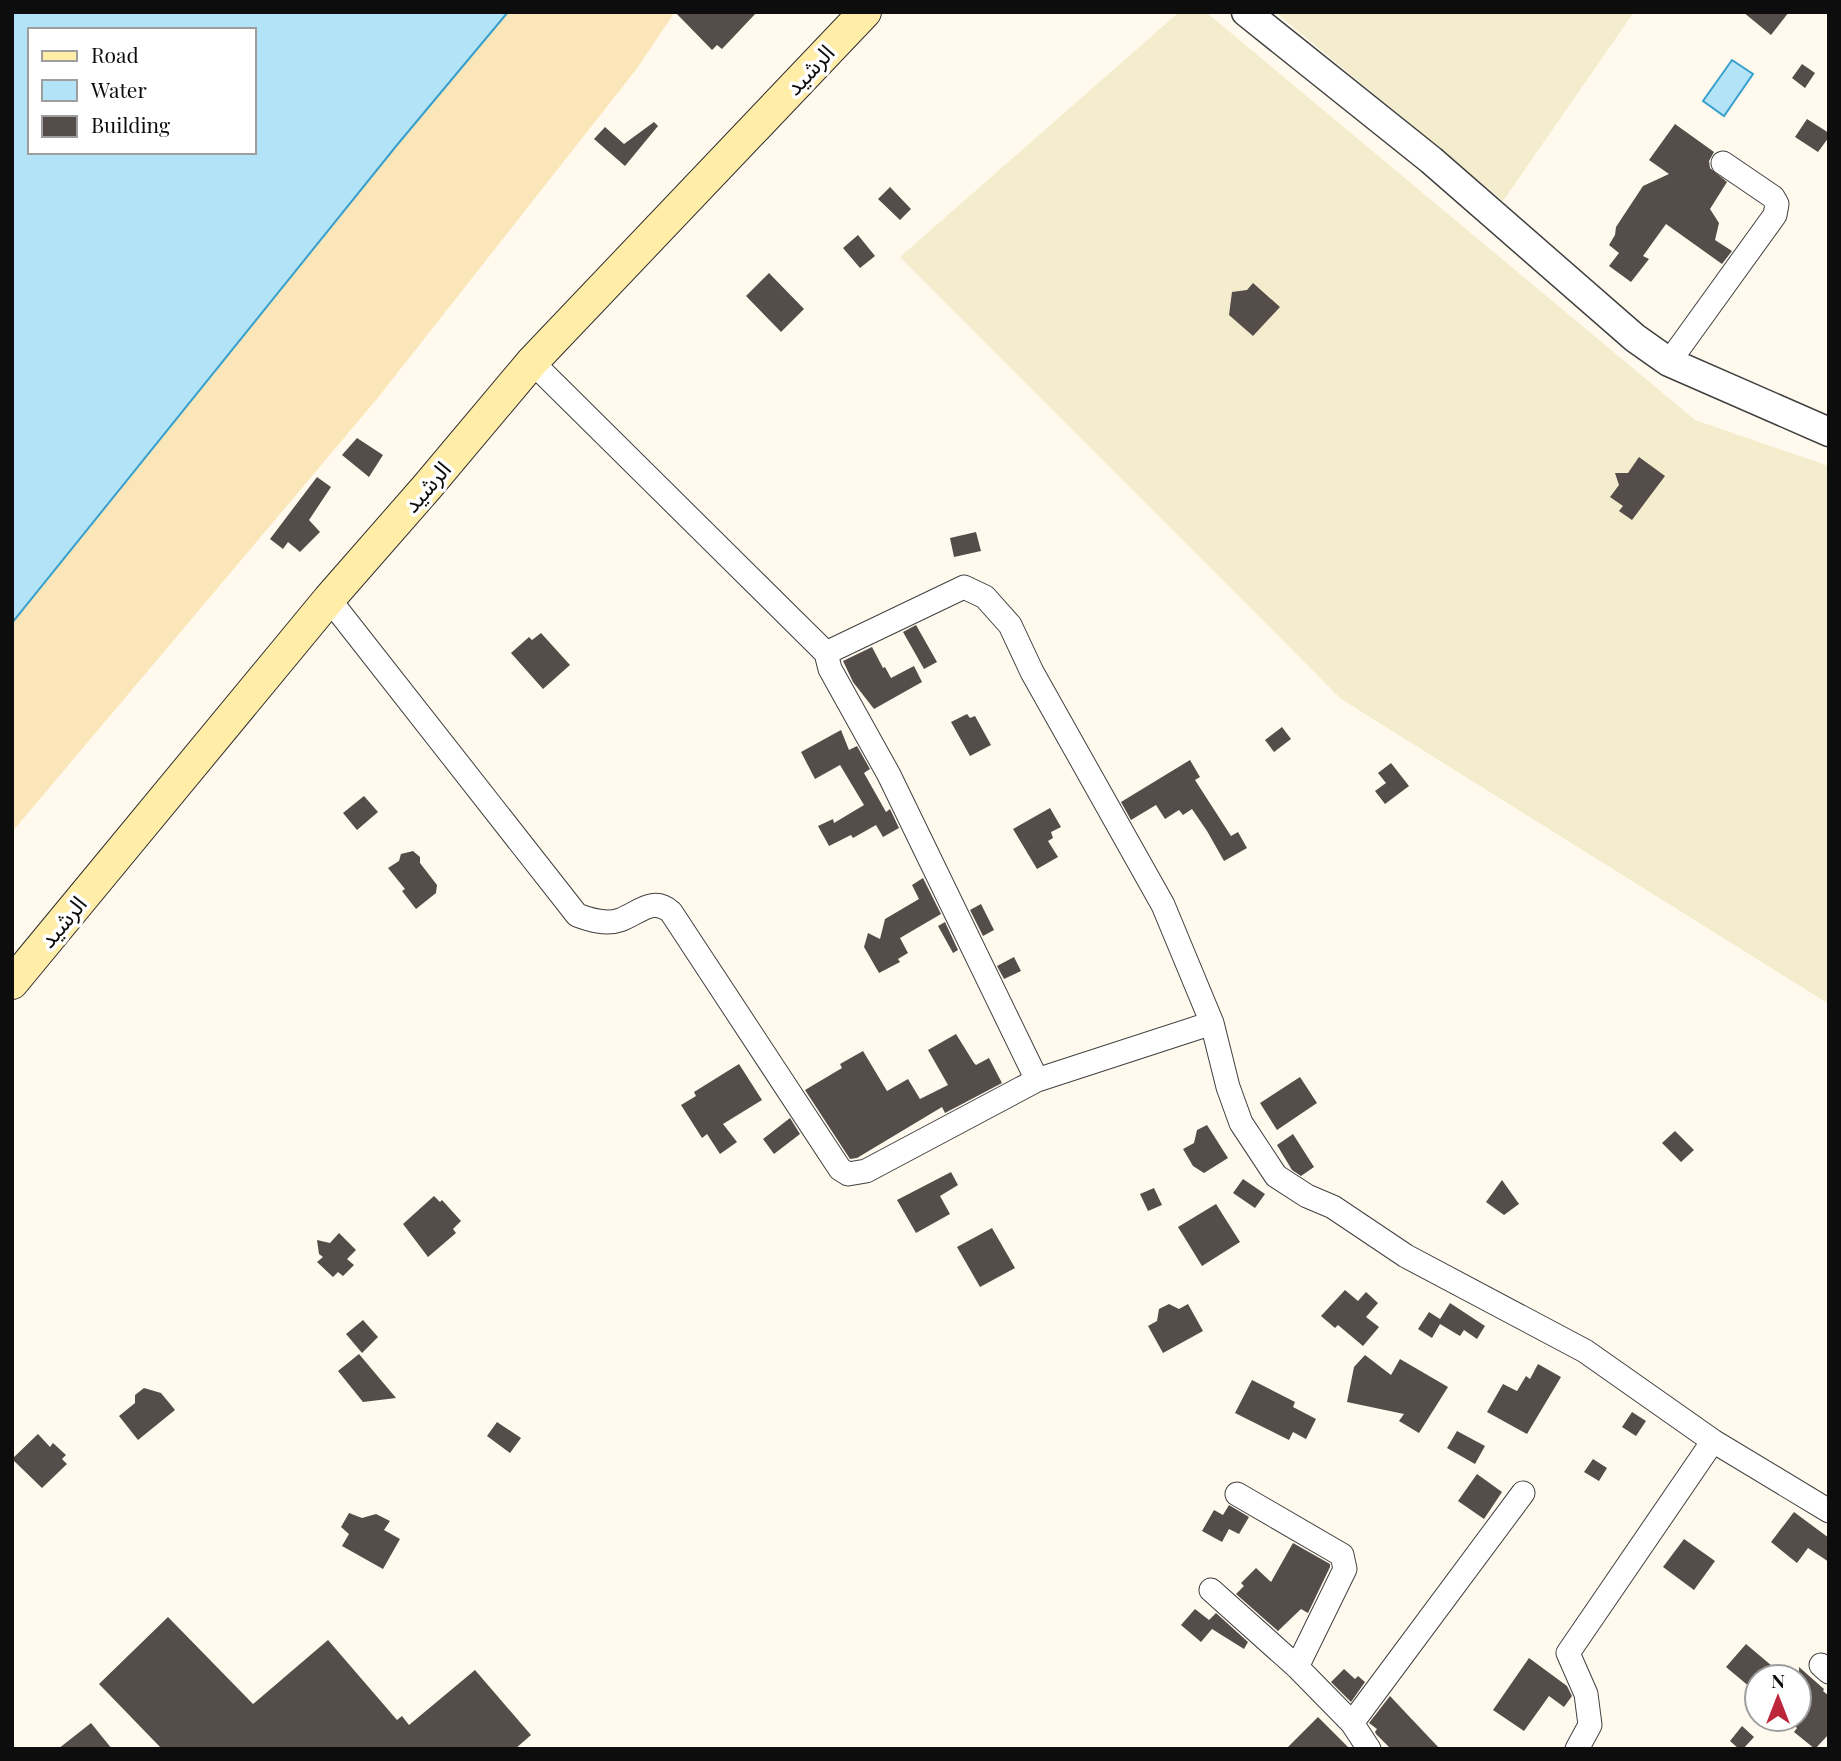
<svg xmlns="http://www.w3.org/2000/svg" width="1841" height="1761" font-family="'Playfair Display','Noto Sans Arabic',serif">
	<rect width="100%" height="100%" fill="#fffaed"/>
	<path fill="#f4edcd" d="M 1179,12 L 1206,12 L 1695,420 L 1829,466 L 1829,1004 L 1341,699 L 900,257 Z
		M 1275,12 L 1634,12 L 1503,201 Z"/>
	<path fill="#fae6b9" d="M 508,12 L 675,12 L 635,71 L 376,400 L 12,832 L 12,623 L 397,145 Z"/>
	<path fill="#b2e3f6" stroke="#39a0cd" stroke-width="2" fill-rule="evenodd" d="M 12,12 L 508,12 L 397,145 L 12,623 ZM 30,30 L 254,30 L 254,152 L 30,152 Z
		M 1732,60 L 1753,74 L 1724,116 L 1703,101 Z"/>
	<path fill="#554d49" d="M 675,12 L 757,12 L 722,49 L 717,45 L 712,50 Z
		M 1743,12 L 1789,12 L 1771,35 Z
		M 1802,64 L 1815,73 L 1805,88 L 1792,78 Z
		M 1807,119 L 1829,133 L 1829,137 L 1818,152 L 1795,137 Z
		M 654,122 L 658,126 L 625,166 L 594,139 L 605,127 L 624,144 Z
		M 1675,124 L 1714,152 L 1709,161 L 1710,168 L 1727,182 L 1710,209 L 1719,223 L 1715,240 L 1732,251 L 1722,264 L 1666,224 L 1643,256 L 1649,259 L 1631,282 L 1609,266 L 1619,253 L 1609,245 L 1615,235 L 1616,227 L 1643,186 L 1669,174 L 1649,160 Z
		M 890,187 L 911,209 L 900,220 L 878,199 Z
		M 858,235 L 875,256 L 860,268 L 843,248 Z
		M 769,273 L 804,309 L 781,332 L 746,296 Z
		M 1253,283 L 1280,307 L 1253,336 L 1229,315 L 1232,292 L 1247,290 Z
		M 357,438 L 383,455 L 369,477 L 342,455 Z
		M 1639,457 L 1665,476 L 1632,520 L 1619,511 L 1623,506 L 1610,497 L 1619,485 L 1615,473 L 1628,473 Z
		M 317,477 L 331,487 L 309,520 L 320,532 L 300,552 L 288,542 L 283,549 L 270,539 Z
		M 976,532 L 981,551 L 954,557 L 950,538 Z
		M 916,625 L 937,662 L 924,669 L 903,632 Z
		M 541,633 L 570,665 L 543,689 L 511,653 L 529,637 L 532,640 Z
		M 872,647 L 883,668 L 885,667 L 891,678 L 914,666 L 922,682 L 874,709 L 853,682 L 843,661 Z
		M 967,714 L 970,718 L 975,716 L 991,745 L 970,756 L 951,722 Z
		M 1282,727 L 1291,739 L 1274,752 L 1265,740 Z
		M 841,730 L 849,750 L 857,746 L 870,769 L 864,773 L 886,812 L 890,809 L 899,828 L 883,837 L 876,825 L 853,838 L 851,835 L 829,846 L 818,826 L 833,819 L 834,823 L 864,805 L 840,765 L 815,779 L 801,752 Z
		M 1190,760 L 1200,777 L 1195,780 L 1231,836 L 1238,832 L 1247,848 L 1224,861 L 1207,831 L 1192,809 L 1183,815 L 1179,810 L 1165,819 L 1156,805 L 1131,820 L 1121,802 Z
		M 1391,763 L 1409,786 L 1385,804 L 1375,791 L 1386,783 L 1378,773 Z
		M 364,796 L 378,812 L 357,830 L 343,813 Z
		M 1050,808 L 1061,827 L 1051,832 L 1053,838 L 1048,841 L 1058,857 L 1037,869 L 1013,829 Z
		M 413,851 L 420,857 L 420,863 L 437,885 L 436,893 L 416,909 L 402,891 L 405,889 L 388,868 L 399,861 L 401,854 Z
		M 923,878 L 941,914 L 900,938 L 908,953 L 898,959 L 900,962 L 879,973 L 864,947 L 868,933 L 880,939 L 885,919 L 919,899 L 912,885 Z
		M 981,904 L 994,930 L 983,936 L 970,910 Z
		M 945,922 L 958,950 L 953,953 L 938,926 Z
		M 1014,957 L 1021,971 L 1004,979 L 997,966 Z
		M 956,1034 L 974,1063 L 976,1065 L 989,1058 L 1002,1083 L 945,1113 L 942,1107 L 857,1158 L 850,1159 L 805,1090 L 842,1068 L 840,1064 L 863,1051 L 887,1091 L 908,1079 L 920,1099 L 948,1085 L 928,1050 Z
		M 739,1064 L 762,1100 L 723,1124 L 737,1142 L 720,1154 L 707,1134 L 702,1138 L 681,1105 L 696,1096 L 694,1092 Z
		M 1300,1077 L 1317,1103 L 1277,1130 L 1260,1103 Z
		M 790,1118 L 800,1134 L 774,1154 L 763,1139 Z
		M 1207,1125 L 1228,1158 L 1204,1173 L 1193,1166 L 1183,1149 L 1194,1143 L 1197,1130 Z
		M 1675,1131 L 1694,1150 L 1681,1162 L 1662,1143 Z
		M 1293,1134 L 1314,1167 L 1301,1176 L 1292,1170 L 1277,1145 Z
		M 951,1172 L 958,1185 L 940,1196 L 950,1214 L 916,1233 L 897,1200 Z
		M 1243,1179 L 1265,1194 L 1255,1208 L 1233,1193 Z
		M 1502,1180 L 1519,1204 L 1504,1215 L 1486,1202 Z
		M 1154,1188 L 1162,1205 L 1148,1211 L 1140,1194 Z
		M 434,1196 L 440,1202 L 442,1200 L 461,1221 L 453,1229 L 456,1233 L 428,1257 L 403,1224 Z
		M 1216,1204 L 1240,1242 L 1202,1266 L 1178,1227 Z
		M 992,1228 L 1015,1268 L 980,1287 L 957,1247 Z
		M 339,1233 L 356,1250 L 347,1259 L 354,1265 L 343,1276 L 338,1272 L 333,1277 L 317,1262 L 323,1257 L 319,1254 L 317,1240 L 330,1243 Z
		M 1345,1290 L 1358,1301 L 1366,1292 L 1378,1303 L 1366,1317 L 1379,1327 L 1363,1346 L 1338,1325 L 1335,1328 L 1321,1316 Z
		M 1450,1303 L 1485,1326 L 1477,1339 L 1464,1330 L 1460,1336 L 1440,1324 L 1432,1338 L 1418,1329 L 1429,1312 L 1440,1319 Z
		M 1169,1304 L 1179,1309 L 1188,1304 L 1203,1331 L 1163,1353 L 1148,1326 L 1157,1321 L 1159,1309 Z
		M 363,1320 L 378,1337 L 362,1353 L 346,1334 Z
		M 359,1354 L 396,1398 L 363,1402 L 338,1371 Z
		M 1365,1355 L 1391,1375 L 1400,1359 L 1448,1387 L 1419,1433 L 1399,1421 L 1404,1414 L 1347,1402 L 1354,1367 Z
		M 1538,1364 L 1561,1377 L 1527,1434 L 1487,1412 L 1503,1384 L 1517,1391 L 1526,1376 L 1530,1379 Z
		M 1252,1380 L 1295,1402 L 1293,1407 L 1316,1419 L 1306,1439 L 1293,1432 L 1289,1440 L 1235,1413 Z
		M 144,1388 L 161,1393 L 175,1410 L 138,1440 L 119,1416 L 135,1403 L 135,1395 Z
		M 1632,1412 L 1646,1421 L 1636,1436 L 1622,1427 Z
		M 497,1422 L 521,1438 L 510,1453 L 487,1436 Z
		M 1457,1431 L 1485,1446 L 1475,1464 L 1447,1448 Z
		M 38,1434 L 50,1447 L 53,1443 L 66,1455 L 62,1459 L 67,1464 L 42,1488 L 12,1459 Z
		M 1593,1459 L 1607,1468 L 1599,1481 L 1584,1472 Z
		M 1477,1474 L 1502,1492 L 1484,1519 L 1458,1501 Z
		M 1229,1505 L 1249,1517 L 1239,1534 L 1229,1529 L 1222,1542 L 1202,1531 L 1214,1510 L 1223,1515 Z
		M 1794,1512 L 1829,1538 L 1829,1562 L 1808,1548 L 1797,1563 L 1771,1542 Z
		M 349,1513 L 362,1518 L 376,1514 L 390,1521 L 384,1530 L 400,1539 L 383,1569 L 342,1546 L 349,1534 L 341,1527 Z
		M 1684,1539 L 1715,1561 L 1694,1590 L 1663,1567 Z
		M 1293,1543 L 1330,1564 L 1330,1567 L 1308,1613 L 1301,1609 L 1278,1631 L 1236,1594 L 1244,1586 L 1241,1583 L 1256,1568 L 1271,1582 Z
		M 1195,1609 L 1209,1620 L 1216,1613 L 1248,1642 L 1244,1649 L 1212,1629 L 1201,1642 L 1181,1625 Z
		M 168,1617 L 253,1704 L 328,1640 L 397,1720 L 402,1716 L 409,1725 L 475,1670 L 531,1735 L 515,1749 L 162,1749 L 99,1684 Z
		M 1746,1644 L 1785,1677 L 1757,1677 L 1757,1693 L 1726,1667 Z
		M 1529,1658 L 1567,1686 L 1572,1696 L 1564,1707 L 1549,1696 L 1524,1731 L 1493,1710 Z
		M 1799,1667 L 1824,1689 L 1823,1691 L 1829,1696 L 1829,1734 L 1815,1749 L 1794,1732 L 1797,1728 L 1786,1719 L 1799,1719 Z
		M 1344,1669 L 1355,1679 L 1358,1676 L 1365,1682 L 1351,1702 L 1331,1682 Z
		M 1390,1696 L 1405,1712 L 1440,1749 L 1391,1749 L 1376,1734 L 1375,1732 L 1377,1729 L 1369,1723 Z
		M 1318,1717 L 1350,1749 L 1286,1749 Z
		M 91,1723 L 112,1749 L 58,1749 Z
		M 1742,1726 L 1754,1737 L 1743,1749 L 1739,1749 L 1730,1741 Z"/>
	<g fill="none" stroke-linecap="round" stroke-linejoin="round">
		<defs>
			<path id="minor" d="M 532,362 L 826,653 L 830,669 L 889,775 L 1037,1080
				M 1669,362 L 1775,215 L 1777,204 L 1773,197 L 1723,163
				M 329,599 L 577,915 C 590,920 606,925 620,920 C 639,913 653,896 671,912 L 840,1169 L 848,1174 L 866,1171 L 1037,1080 L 1212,1023
				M 826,653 L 964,587 L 985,597 L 1010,625 L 1032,672 L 1163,905 L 1212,1023 L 1228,1087 L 1241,1123 L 1276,1176 L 1307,1196 L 1333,1207 L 1406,1256 L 1585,1351 L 1713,1441 L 1829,1511
				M 1237,1494 L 1342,1555 L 1345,1569 L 1297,1667
				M 1211,1590 L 1297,1667 L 1352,1723
				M 1821,1665 L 1829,1672
				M 1369,1749 L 1352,1723 L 1523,1493
				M 1577,1749 L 1590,1725 L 1586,1694 L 1568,1653 L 1713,1441"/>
			<path id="tertiary" d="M 1246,12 L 1431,160 L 1635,338 L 1669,362 L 1829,432"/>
			<path id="secondary" d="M 12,983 L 329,599 L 427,487 L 532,362 L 865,12"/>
		</defs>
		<use href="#minor" stroke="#404040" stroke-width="25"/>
		<use href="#tertiary" stroke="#404040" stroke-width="31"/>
		<use href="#secondary" stroke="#2f2f2f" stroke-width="34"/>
		<use href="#minor" stroke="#fff" stroke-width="23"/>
		<use href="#tertiary" stroke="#fff" stroke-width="28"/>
		<use href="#secondary" stroke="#ffeda8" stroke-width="32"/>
	</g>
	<g text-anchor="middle" stroke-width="7" stroke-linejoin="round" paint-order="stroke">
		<g font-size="23" fill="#0d0d0d" stroke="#fff">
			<text transform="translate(810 70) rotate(-47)" y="8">الرشيد</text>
			<text transform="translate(427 487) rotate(-49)" y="8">الرشيد</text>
			<text transform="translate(63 922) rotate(-50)" y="8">الرشيد</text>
		</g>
	</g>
	<rect width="1841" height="1761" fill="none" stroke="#0d0d0d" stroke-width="28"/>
	<rect x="28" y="28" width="228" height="126" fill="#ffffff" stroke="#9e9e9e" stroke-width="2"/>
	<rect x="42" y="51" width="35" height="10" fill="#ffeda8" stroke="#9e9e9e" stroke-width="2"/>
	<text x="91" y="63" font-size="21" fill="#0d0d0d">Road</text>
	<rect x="42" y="80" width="35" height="21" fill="#b2e3f6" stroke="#9e9e9e" stroke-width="2"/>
	<text x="91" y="98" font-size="21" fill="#0d0d0d">Water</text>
	<rect x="42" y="116" width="35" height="21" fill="#554d49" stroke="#9e9e9e" stroke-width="2"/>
	<text x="91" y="133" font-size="21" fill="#0d0d0d">Building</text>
	<g transform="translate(1778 1698)"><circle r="33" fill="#ffffff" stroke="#9e9e9e" stroke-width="2"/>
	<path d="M0-5L12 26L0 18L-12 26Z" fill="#bd253b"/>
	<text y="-10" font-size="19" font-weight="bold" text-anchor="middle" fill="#0d0d0d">N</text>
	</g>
</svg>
